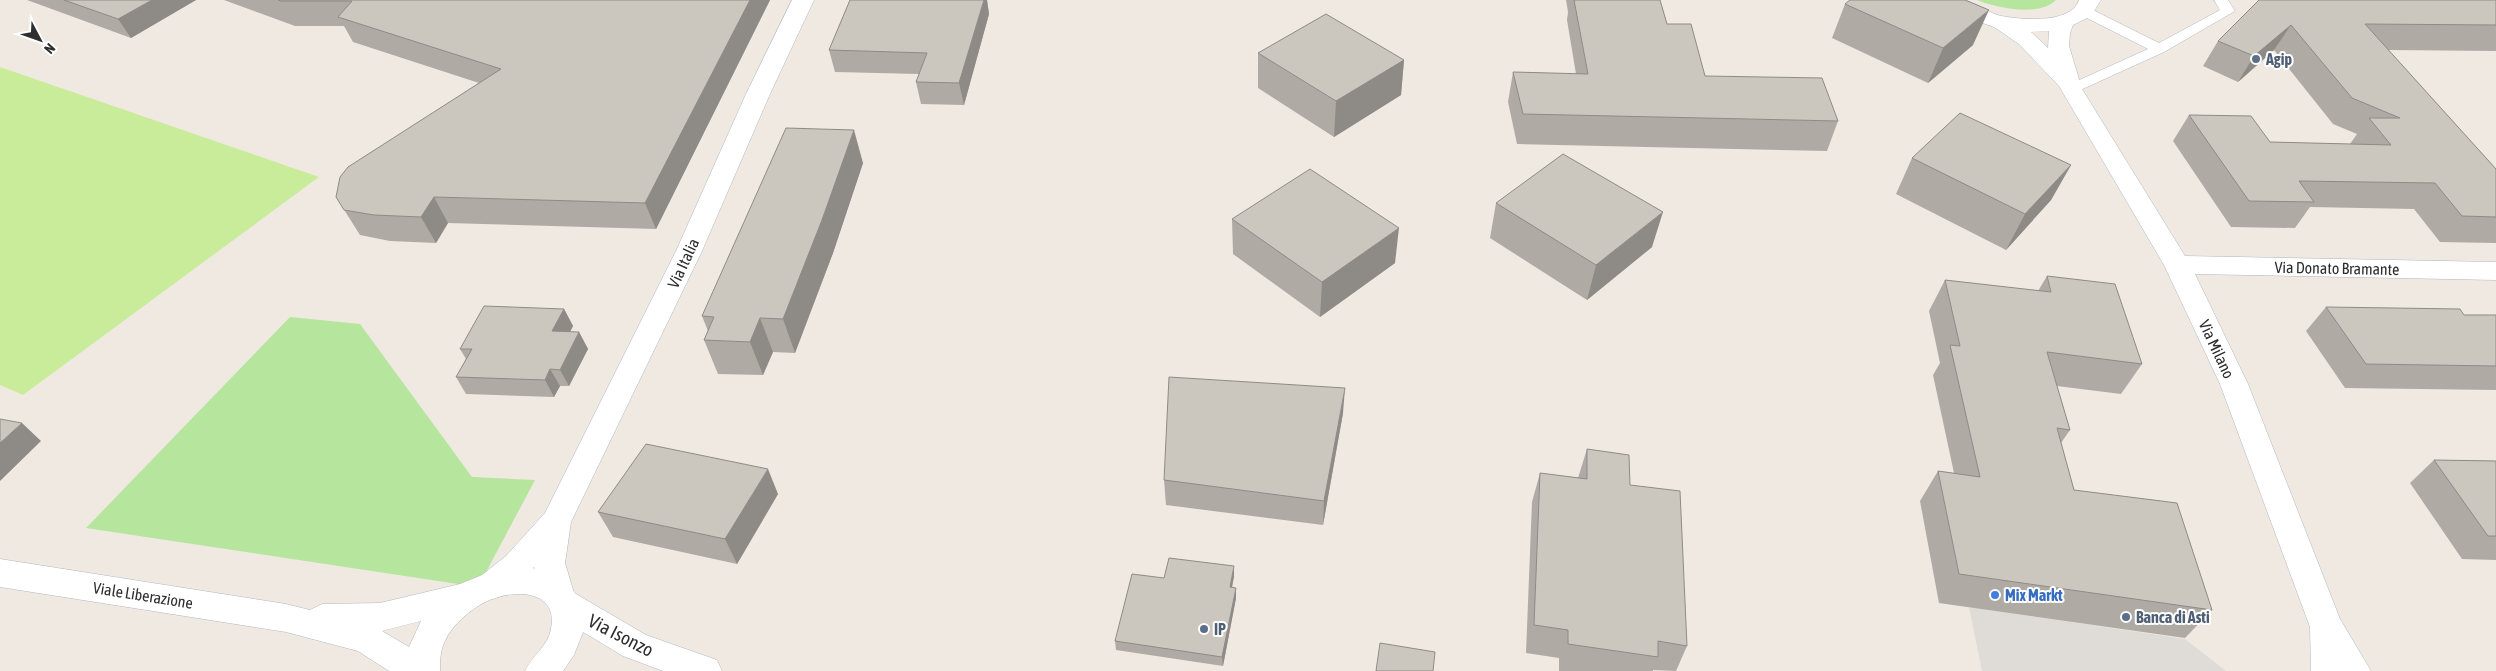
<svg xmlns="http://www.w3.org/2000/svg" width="2496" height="671" font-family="'Asap Condensed',sans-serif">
	<rect width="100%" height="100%" fill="#efe9e1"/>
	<path fill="#b6e59e" d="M 1977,0 L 2056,0 C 2040,17 1996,8 1977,0 Z
		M 290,317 L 360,324 L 472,477 L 535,480 L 478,587 L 86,528 Z"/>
	<path fill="#c9ec9a" d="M 0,67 L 319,177 L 23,395 L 0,385 Z"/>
	<path fill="#dfdcd8" d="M 1969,607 L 2185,639 L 2226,671 L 1982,671 Z"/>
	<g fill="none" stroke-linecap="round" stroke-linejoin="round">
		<defs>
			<path id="lane" d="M 2214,0 L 2228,0 L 2235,11 L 2164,52 L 2076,92 L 2071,93 L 2064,89 L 2066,86 L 2148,49 L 2079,14 L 2077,11 L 2079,8 L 2089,8 L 2159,43 L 2220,10 Z"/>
			<path id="street" d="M 792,0 L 814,0 L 770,94 L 702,251 L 571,522 L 565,563 L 574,593 L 569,603 L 558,607 L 547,603 L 534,567 L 504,595 L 493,599 L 482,595 L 477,585 L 482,575 L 506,556 L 545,513 L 676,251 L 746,94 Z
				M 1938,0 C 1946,0 1954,0 1962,0 C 1973,1 1986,11 1997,15 C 2018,20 2071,25 2079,0 L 2101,0 L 2091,16 L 2073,25 L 2070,33 L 2069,46 L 2082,89 L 2185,256 L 2496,262 L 2496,280 L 2195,274 L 2248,384 L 2340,619 L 2371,671 L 2311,671 L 2310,627 L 2220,384 L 2164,265 L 2059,86 L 2019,44 L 1994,27 L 1954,13 ZM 2049,31 L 2048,48 L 2031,32 Z"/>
			<path id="secondary" d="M 0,559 L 286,604 L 310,610 L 322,604 L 380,603 L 460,584 L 492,571 L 511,567 L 530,567 L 561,578 L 576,594 L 646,635 L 717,660 L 722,671 L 663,671 L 623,656 L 583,632 L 574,655 L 563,671 L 525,671 C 532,656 548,646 551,629 C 559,588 511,589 485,602 C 470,610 452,625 445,641 C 440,651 440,661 440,671 L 389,671 L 358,651 L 286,632 L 0,587 ZM 421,621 L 409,647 L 382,631 Z"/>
		</defs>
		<use href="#lane" stroke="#b4b7c1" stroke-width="1"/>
		<use href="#street" stroke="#b4b7c1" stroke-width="1"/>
		<use href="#secondary" stroke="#b4b7c1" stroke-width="1"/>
		<use href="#lane" fill="#fff" fill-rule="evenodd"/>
		<use href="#street" fill="#fff" fill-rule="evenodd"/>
		<use href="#secondary" fill="#fff" fill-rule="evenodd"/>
	</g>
	<path fill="#afaba4" d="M 27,0 L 196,0 L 131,38 Z
		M 224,0 L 770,0 L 656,229 L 448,223 L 436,243 L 390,241 L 360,235 L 336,197 L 479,83 L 353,42 L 344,26 L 295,26 Z
		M 850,0 L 987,0 L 989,14 L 964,105 L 921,104 L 916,82 L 919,74 L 835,72 L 829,50 Z
		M 1566,0 L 1660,0 L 1667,24 L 1705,76 L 1838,121 L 1827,151 L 1517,144 L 1508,102 L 1513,72 L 1576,74 L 1567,20 L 1568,12 Z
		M 2259,0 L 2496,0 L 2496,51 L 2388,50 L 2496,169 L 2496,243 L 2440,242 L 2414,209 L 2310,207 L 2295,228 L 2231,227 L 2173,141 L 2189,115 L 2270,142 L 2350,144 L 2357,134 L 2333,124 L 2274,50 L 2238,82 L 2203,66 L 2218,41 Z
		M 1845,4 L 1973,45 L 1928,83 L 1832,38 Z
		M 1258,53 L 1404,60 L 1401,95 L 1334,137 L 1258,88 Z
		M 1912,158 L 2071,165 L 2051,200 L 2006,250 L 1896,194 Z
		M 863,163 L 833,253 L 795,353 L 773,352 L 763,375 L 718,374 L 704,340 L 708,331 L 702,316 Z
		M 1496,203 L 1652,247 L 1587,300 L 1490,238 Z
		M 1232,219 L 1395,263 L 1320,317 L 1233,254 Z
		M 2047,276 L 2142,364 L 2121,394 L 2057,386 L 2070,430 L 2061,443 L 2074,490 L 2212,610 L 2185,638 L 1939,603 L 1920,501 L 1938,471 L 1954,473 L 1933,375 L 1940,363 L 1929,311 L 1945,280 L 2038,291 Z
		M 2326,307 L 2464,315 L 2496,315 L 2496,390 L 2345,388 L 2306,331 Z
		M 564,309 L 573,326 L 570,332 L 579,332 L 588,349 L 569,386 L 560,386 L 554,397 L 466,394 L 456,377 L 466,359 L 460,349 Z
		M 1343,413 L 1323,525 L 1166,505 L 1164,480 Z
		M 1587,449 L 1630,485 L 1687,646 L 1676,671 L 1653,670 L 1653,671 L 1559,671 L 1559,658 L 1526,653 L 1532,502 L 1540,473 L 1578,478 Z
		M 2434,460 L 2496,461 L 2496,560 L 2462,559 L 2410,483 Z
		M 778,494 L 737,564 L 613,537 L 598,512 Z
		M 1234,576 L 1232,588 L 1236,588 L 1236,598 L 1223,666 L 1116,650 L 1115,641 L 1164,578 Z"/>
	<path fill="#8e8b86" d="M 152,0 L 196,0 L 131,38 L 118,19 Z
		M 750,0 L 770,0 L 656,229 L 645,203 Z
		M 984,0 L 987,0 L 989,14 L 964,105 L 959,83 Z
		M 1989,10 L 1973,45 L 1928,83 L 1943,48 Z
		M 2291,25 L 2274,50 L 2238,82 L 2254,56 Z
		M 1404,60 L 1401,95 L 1334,137 L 1336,101 Z
		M 854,130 L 863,163 L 833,253 L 795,353 L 783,319 Z
		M 2071,165 L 2051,200 L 2006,250 L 2025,214 Z
		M 434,197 L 448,223 L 436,243 L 421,217 Z
		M 1663,212 L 1652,247 L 1587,300 L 1596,265 Z
		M 1399,228 L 1395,263 L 1320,317 L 1322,282 Z
		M 564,309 L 573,326 L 561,348 L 552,331 Z
		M 760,318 L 773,352 L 763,375 L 750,342 Z
		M 579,332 L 588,349 L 569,386 L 560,370 Z
		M 550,369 L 560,386 L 554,397 L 545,380 Z
		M 1345,388 L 1343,413 L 1323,525 L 1324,501 Z
		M 22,423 L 41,441 L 0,481 L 0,443 Z
		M 768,469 L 778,494 L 737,564 L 725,539 Z
		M 1234,566 L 1234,576 L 1230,597 L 1230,587 Z
		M 1236,588 L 1236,598 L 1223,666 L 1222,657 Z"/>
	<path fill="#cbc7bf" stroke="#8e8b86" d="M 64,0 L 152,0 L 118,19 Z
		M 278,0 L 750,0 L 645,203 L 434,197 L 421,217 L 374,215 L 344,210 L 336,197 L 340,177 L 348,167 L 501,69 L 338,17 L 352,1 L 281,1 Z
		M 850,0 L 984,0 L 959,83 L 916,82 L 927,53 L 829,50 Z
		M 1574,0 L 1660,0 L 1667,24 L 1691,24 L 1705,76 L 1822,78 L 1838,121 L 1523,114 L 1513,72 L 1588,74 Z
		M 1850,0 L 1965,0 L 1989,10 L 1943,48 L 1845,4 Z
		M 2259,0 L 2496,0 L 2496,25 L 2365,24 L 2496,169 L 2496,217 L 2462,216 L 2435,183 L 2299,181 L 2314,202 L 2249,201 L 2189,115 L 2251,116 L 2270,142 L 2391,145 L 2369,118 L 2400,118 L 2352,98 L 2291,25 L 2254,56 L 2218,41 Z
		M 1326,14 L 1404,60 L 1336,101 L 1258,53 Z
		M 1960,113 L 2071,165 L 2025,214 L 1912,158 Z
		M 786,128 L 854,130 L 822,220 L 783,319 L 760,318 L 750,342 L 704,340 L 714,317 L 702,316 Z
		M 1563,154 L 1663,212 L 1596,265 L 1496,203 Z
		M 1310,169 L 1399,228 L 1322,282 L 1232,219 Z
		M 2047,276 L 2115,284 L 2142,364 L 2047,352 L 2070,430 L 2057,428 L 2074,490 L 2177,503 L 2212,610 L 1959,574 L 1938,471 L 1980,477 L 1950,345 L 1960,346 L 1945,280 L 2051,292 Z
		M 484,306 L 564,309 L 552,331 L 579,332 L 560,370 L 550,369 L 545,380 L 456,377 L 472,349 L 460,349 Z
		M 2326,307 L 2460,309 L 2464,315 L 2496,315 L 2496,366 L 2366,364 Z
		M 1169,377 L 1345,388 L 1324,501 L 1164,480 Z
		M 0,419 L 22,423 L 0,443 Z
		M 646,444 L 768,469 L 725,539 L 598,512 Z
		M 1587,449 L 1629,455 L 1630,485 L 1680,491 L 1687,646 L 1658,641 L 1658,657 L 1568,644 L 1568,630 L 1534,625 L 1540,473 L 1587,479 Z
		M 2434,460 L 2496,461 L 2496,536 L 2488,536 Z
		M 1169,558 L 1234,566 L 1230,587 L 1236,588 L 1222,657 L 1115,641 L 1132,574 L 1164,578 Z
		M 1380,643 L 1435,652 L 1433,671 L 1376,671 Z"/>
	<g fill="#5c6f8a" stroke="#fff" stroke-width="2">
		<circle cx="2256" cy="59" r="5"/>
		<circle cx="2126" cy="617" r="5"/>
		<circle cx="1204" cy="629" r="5"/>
	</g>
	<circle fill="#3f7fe0" stroke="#fff" stroke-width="2" cx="1995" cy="595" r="5"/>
	<g text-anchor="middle" stroke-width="4" stroke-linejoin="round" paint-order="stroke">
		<g font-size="16" font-weight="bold" fill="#4e5e75" stroke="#fff" text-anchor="start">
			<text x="2266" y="65">Agip</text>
			<text x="2136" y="623">Banca di Asti</text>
			<text x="1214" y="635">IP</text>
		</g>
		<g font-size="16" fill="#2e2e2e" stroke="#fff">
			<text transform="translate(683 263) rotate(-65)" y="6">Via Italia</text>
			<text transform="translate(2337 268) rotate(1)" y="6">Via Donato Bramante</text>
			<text transform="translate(2217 349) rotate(65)" y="6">Via Milano</text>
			<text transform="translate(143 595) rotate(9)" y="6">Viale Liberazione</text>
		</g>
		<g font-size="16" font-weight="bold" fill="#366cbe" stroke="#fff" text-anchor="start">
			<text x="2005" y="601">Mix Markt</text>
		</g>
		<g font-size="19" fill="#2e2e2e" stroke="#fff">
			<text transform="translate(621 635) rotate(27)" y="7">Via Isonzo</text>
		</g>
	</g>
	<g transform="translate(40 40) rotate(131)" stroke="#ffffff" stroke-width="4" paint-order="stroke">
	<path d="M0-4L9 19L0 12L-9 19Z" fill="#2e2e2e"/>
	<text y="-8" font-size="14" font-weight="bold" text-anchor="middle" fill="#2e2e2e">N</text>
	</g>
</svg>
